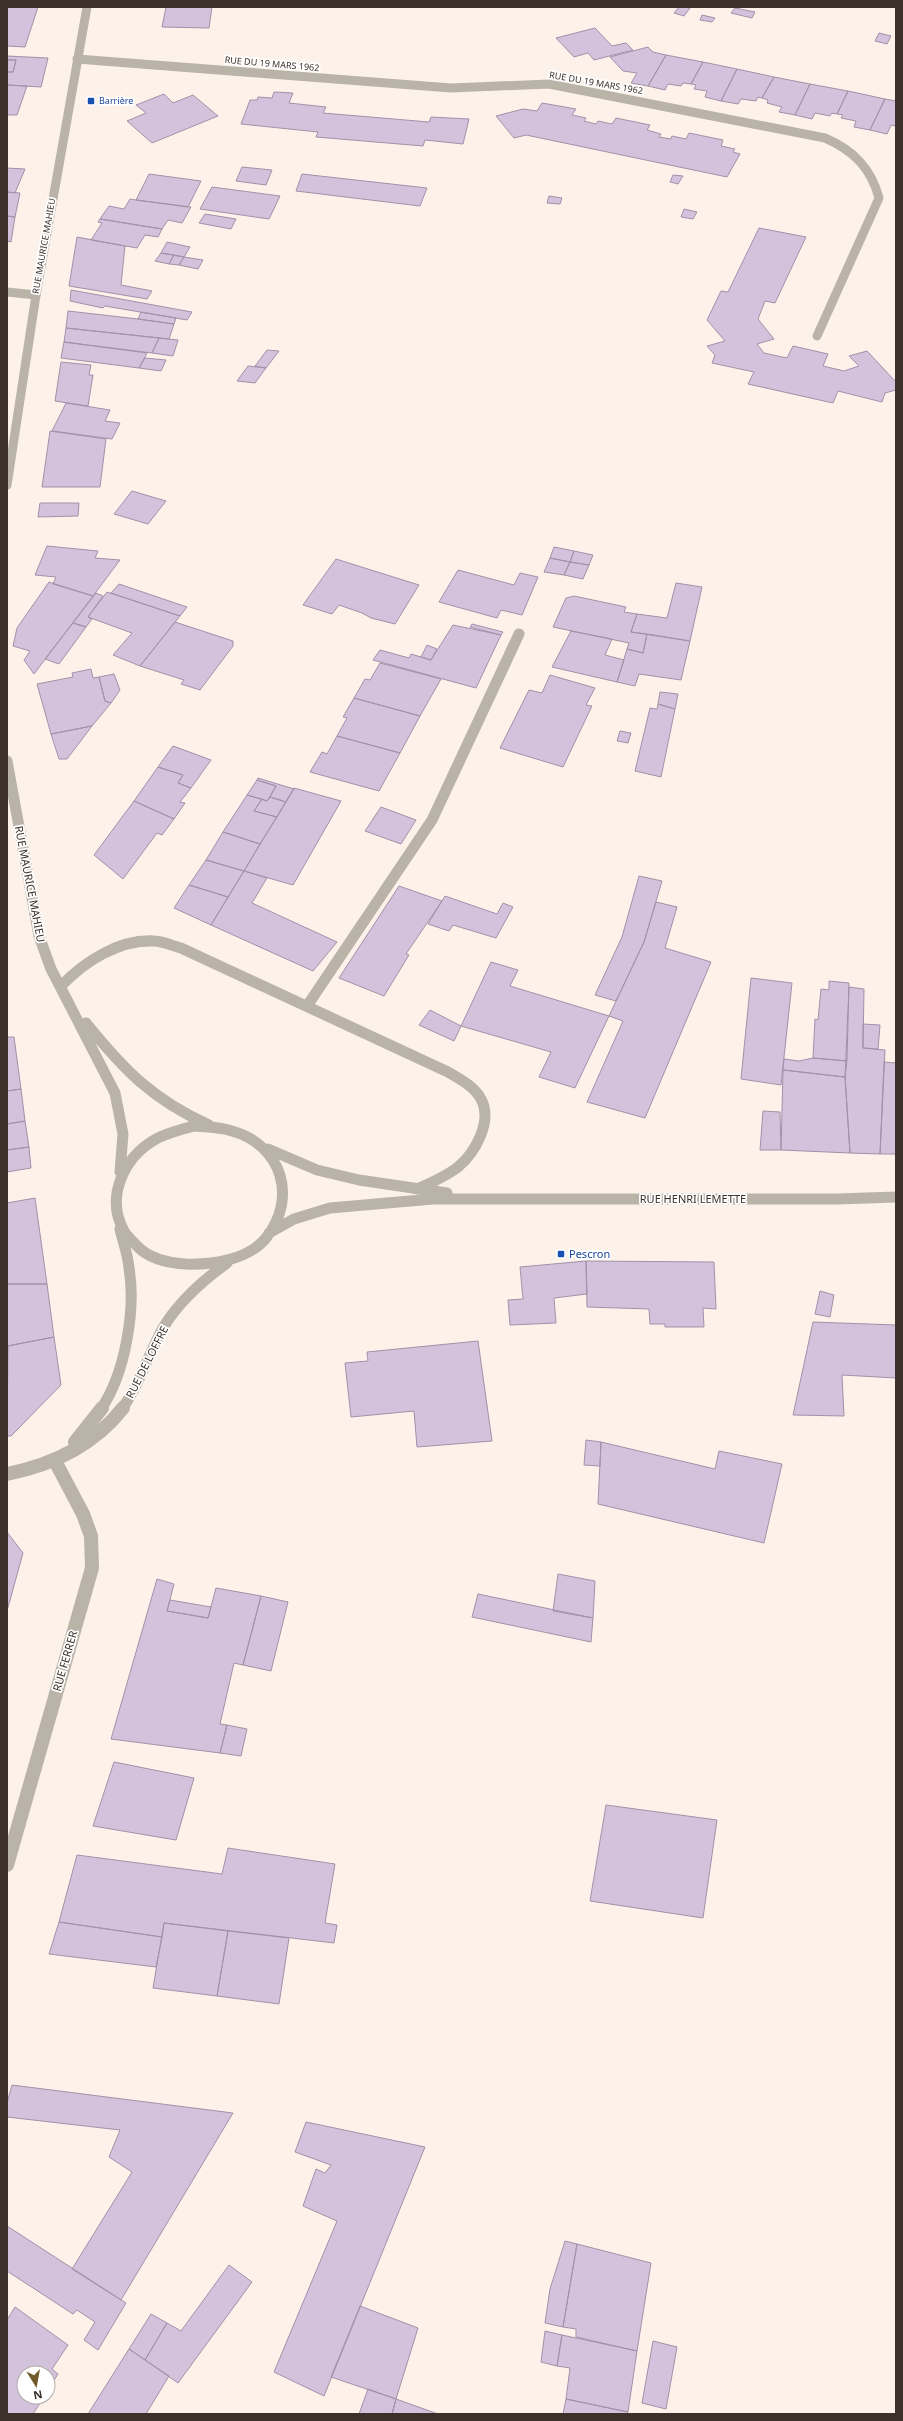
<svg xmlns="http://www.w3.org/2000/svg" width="903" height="2421" font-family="'Noto Sans',sans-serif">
	<rect width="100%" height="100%" fill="#fcf2ea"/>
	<path fill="#d3c2dc" stroke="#a191a9" d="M 7,7 L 38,7 L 25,47 L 7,46 Z
		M 166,7 L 212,7 L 209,28 L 162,27 Z
		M 679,7 L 684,7 L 690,8 L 684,16 L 674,13 Z
		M 735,8 L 755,12 L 752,18 L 731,13 Z
		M 702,15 L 715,18 L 712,22 L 700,20 Z
		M 595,28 L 612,46 L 626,43 L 633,50 L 594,60 L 588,53 L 574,57 L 556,38 Z
		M 879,33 L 891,36 L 887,44 L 875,41 Z
		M 648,47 L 653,52 L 666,55 L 648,86 L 631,83 L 637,73 L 623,71 L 610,57 Z
		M 666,55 L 703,62 L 691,84 L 683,83 L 681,86 L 668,84 L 665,90 L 648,86 Z
		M 7,56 L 48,58 L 41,87 L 7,85 L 7,72 L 13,72 L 16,60 L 7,60 Z
		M 7,60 L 16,60 L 13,72 L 7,72 Z
		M 703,62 L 737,69 L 721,101 L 705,97 L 707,91 L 694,89 L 696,85 L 691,84 Z
		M 737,69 L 774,77 L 762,98 L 758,97 L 756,101 L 741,99 L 738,104 L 721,101 Z
		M 774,77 L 810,84 L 795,115 L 779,112 L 782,107 L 767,103 L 768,100 L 762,98 Z
		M 810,84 L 848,91 L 837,114 L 832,113 L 830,116 L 815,113 L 812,119 L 795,115 Z
		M 7,85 L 27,86 L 17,115 L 7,115 Z
		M 848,91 L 885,99 L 870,130 L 854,127 L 856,121 L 841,118 L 843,115 L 837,114 Z
		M 274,92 L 293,93 L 289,103 L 326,107 L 323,113 L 429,122 L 431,117 L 469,119 L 463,144 L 425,140 L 423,146 L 316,137 L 318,132 L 241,124 L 250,100 L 257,100 L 258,97 L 272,98 Z
		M 164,94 L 173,103 L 193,95 L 218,116 L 152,143 L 127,121 L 146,113 L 136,105 Z
		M 885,99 L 896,101 L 896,126 L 891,125 L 887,134 L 870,130 Z
		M 542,103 L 576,109 L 572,115 L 586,118 L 584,121 L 596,124 L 598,121 L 612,124 L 616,118 L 650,125 L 647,130 L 661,134 L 659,137 L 671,139 L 672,136 L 686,139 L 689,133 L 723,140 L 721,146 L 735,149 L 733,152 L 740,154 L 727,177 L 526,135 L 514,138 L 496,116 L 523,109 L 537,111 Z
		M 242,167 L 272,170 L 266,185 L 236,181 Z
		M 7,168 L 25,169 L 15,193 L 7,192 Z
		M 149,174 L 201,181 L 188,207 L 136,200 Z
		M 302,174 L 427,188 L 420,206 L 296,191 Z
		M 673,175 L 683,176 L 678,184 L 670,182 Z
		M 212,187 L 280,196 L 269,219 L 200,209 Z
		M 7,192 L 20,193 L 15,217 L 7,216 Z
		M 549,196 L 562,198 L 560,204 L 547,203 Z
		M 130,199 L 136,200 L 191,207 L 182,223 L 168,220 L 162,229 L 100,219 L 109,206 L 124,209 Z
		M 684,209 L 697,212 L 693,219 L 681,217 Z
		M 205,214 L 236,219 L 231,229 L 199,223 Z
		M 7,216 L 15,217 L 11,242 L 7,241 Z
		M 100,219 L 162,229 L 158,237 L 145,235 L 137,248 L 91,240 L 102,223 L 98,222 Z
		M 759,228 L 806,237 L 775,303 L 765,301 L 758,319 L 774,339 L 757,344 L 764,353 L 787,358 L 793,346 L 828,354 L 823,366 L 844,371 L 859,366 L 849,356 L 867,351 L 896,382 L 896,390 L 885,393 L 882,402 L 838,391 L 833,403 L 748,384 L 754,372 L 712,363 L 715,355 L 707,346 L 725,341 L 707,320 L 721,291 L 728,292 Z
		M 77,237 L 125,246 L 121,285 L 152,291 L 147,299 L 69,286 Z
		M 167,242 L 190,247 L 184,257 L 161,253 Z
		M 161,253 L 174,255 L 169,264 L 155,261 Z
		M 174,255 L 184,257 L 179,265 L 169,264 Z
		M 184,257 L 203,260 L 198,269 L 179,265 Z
		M 71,290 L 192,312 L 187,320 L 105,306 L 103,308 L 70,301 Z
		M 68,311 L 138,319 L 174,324 L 169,339 L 66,328 Z
		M 141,312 L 176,318 L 174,324 L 138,319 Z
		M 66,328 L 159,338 L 152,353 L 64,342 Z
		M 159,338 L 178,340 L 173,356 L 152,353 Z
		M 64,342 L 147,353 L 139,368 L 61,358 Z
		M 267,350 L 279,351 L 266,368 L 255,366 Z
		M 145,358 L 166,360 L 161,371 L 139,368 Z
		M 61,362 L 91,365 L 89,375 L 93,375 L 88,406 L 55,401 Z
		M 248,366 L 266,368 L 255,383 L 237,381 Z
		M 66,403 L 110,410 L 105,421 L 120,423 L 112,439 L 52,431 Z
		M 50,431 L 106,439 L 100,487 L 42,487 Z
		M 132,491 L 166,501 L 148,524 L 114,514 Z
		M 40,503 L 79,503 L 78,516 L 38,517 Z
		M 47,546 L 98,551 L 95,558 L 120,560 L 93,596 L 53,584 L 56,577 L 35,575 Z
		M 554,547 L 574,551 L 570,562 L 550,558 Z
		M 574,551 L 593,555 L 589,565 L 570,562 Z
		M 550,558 L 570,562 L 564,575 L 544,572 Z
		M 336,559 L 419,585 L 395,624 L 371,618 L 362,613 L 339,605 L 332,614 L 303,605 Z
		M 570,562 L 589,565 L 583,579 L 564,575 Z
		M 458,570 L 514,585 L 520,573 L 538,577 L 522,615 L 501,610 L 497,618 L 439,602 Z
		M 49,582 L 93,596 L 34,674 L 24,660 L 30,651 L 13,646 L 17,628 Z
		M 676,583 L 702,587 L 690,641 L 631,632 L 637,614 L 667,618 Z
		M 119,584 L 187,607 L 180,616 L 111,593 Z
		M 107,592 L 180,616 L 140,666 L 113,655 L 132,633 L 88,617 Z
		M 96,593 L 103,596 L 88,617 L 92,619 L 86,627 L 73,623 Z
		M 574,596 L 626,607 L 624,612 L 637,614 L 631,632 L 647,634 L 643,653 L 627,649 L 629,643 L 553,627 L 566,598 Z
		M 175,622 L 233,641 L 233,646 L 200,690 L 181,684 L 184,680 L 140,666 Z
		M 73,623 L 86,627 L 59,664 L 45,659 Z
		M 472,624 L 503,632 L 501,635 L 470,627 Z
		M 453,625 L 501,635 L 476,688 L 373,660 L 380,650 L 409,658 L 411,654 L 431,660 Z
		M 571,631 L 612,639 L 605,655 L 624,660 L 617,682 L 552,667 Z
		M 647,634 L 690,641 L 681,680 L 639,674 L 635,686 L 617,682 L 627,649 L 643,653 Z
		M 427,645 L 437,649 L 431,660 L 421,657 Z
		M 380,663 L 441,679 L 420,716 L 354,698 L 365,679 L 370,680 Z
		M 91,669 L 93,678 L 99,677 L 105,701 L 111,703 L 92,726 L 51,734 L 37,684 L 73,677 L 72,673 Z
		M 114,674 L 120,690 L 111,703 L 105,701 L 99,677 Z
		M 550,675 L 595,688 L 586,705 L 592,706 L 563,767 L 500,748 L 529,690 L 542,693 Z
		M 660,692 L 678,694 L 675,709 L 658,704 Z
		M 354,698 L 420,716 L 400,753 L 337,736 L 347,718 L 343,717 Z
		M 658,704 L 675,709 L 661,777 L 635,771 L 650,708 L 657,709 Z
		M 92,726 L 67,759 L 59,759 L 51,734 Z
		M 620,731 L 631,733 L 628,743 L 617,741 Z
		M 337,736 L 400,753 L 379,791 L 310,772 L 322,752 L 327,754 Z
		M 173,746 L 211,760 L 191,788 L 178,783 L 183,775 L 158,767 Z
		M 158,767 L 183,775 L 178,783 L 191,788 L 180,802 L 185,803 L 174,819 L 134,801 Z
		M 258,778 L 294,789 L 286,802 L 270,797 L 276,786 L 257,780 Z
		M 257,780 L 276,786 L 267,801 L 247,795 Z
		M 294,788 L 341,801 L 293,885 L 244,871 Z
		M 247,795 L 262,799 L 254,811 L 277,817 L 260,844 L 223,832 Z
		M 270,797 L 286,802 L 277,817 L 254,811 L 262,799 L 267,801 Z
		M 134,801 L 174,819 L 162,835 L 157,833 L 123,879 L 94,855 Z
		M 381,807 L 416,820 L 401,844 L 365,831 Z
		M 223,832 L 260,844 L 244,871 L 206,860 Z
		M 206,860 L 244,871 L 228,897 L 189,885 Z
		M 244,871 L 267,878 L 252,903 L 337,942 L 313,971 L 211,925 Z
		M 639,876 L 662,881 L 644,942 L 616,1001 L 595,995 L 622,937 Z
		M 189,885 L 228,897 L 211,925 L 174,908 Z
		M 399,886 L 442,901 L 406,954 L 409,955 L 384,996 L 339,978 Z
		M 445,896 L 497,914 L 503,903 L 513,907 L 496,938 L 453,925 L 449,931 L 428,924 Z
		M 656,902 L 677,907 L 665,948 L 711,962 L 645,1118 L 587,1102 L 623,1021 L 609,1016 L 644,942 Z
		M 491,962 L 518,970 L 510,986 L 609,1016 L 575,1088 L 539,1077 L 551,1052 L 461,1026 Z
		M 751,978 L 792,983 L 781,1085 L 741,1079 Z
		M 829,981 L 849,983 L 847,1061 L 813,1058 L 815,1019 L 818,1020 L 821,989 L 829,990 Z
		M 849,987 L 864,989 L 863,1048 L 885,1050 L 880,1154 L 850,1153 L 845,1077 Z
		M 430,1010 L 461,1026 L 454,1041 L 419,1025 Z
		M 863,1024 L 880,1025 L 878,1049 L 863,1048 Z
		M 7,1037 L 14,1037 L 21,1089 L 7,1091 Z
		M 813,1058 L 847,1061 L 845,1077 L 783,1070 L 784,1059 L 799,1061 Z
		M 884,1062 L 896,1063 L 896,1154 L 880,1154 Z
		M 783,1070 L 845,1077 L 850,1153 L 781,1150 Z
		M 21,1089 L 25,1121 L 7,1124 L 7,1091 Z
		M 763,1111 L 780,1112 L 781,1150 L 760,1150 Z
		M 25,1121 L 29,1147 L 7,1150 L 7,1124 Z
		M 29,1147 L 31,1168 L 7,1172 L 7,1150 Z
		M 35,1198 L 47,1284 L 7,1284 L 7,1203 Z
		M 586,1261 L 714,1262 L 716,1309 L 703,1308 L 704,1327 L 665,1327 L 665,1324 L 650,1324 L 649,1309 L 587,1307 Z
		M 586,1261 L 587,1294 L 554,1298 L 556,1323 L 510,1325 L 508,1300 L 523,1299 L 520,1267 Z
		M 7,1284 L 47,1284 L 54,1337 L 7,1346 Z
		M 820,1291 L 834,1295 L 830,1317 L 815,1314 Z
		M 813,1322 L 896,1325 L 896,1378 L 842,1375 L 844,1416 L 793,1415 Z
		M 54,1337 L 61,1385 L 11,1436 L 7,1436 L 8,1346 Z
		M 478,1341 L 492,1441 L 417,1447 L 414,1411 L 351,1417 L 345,1363 L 368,1361 L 367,1352 Z
		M 586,1440 L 601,1442 L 600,1466 L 584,1465 Z
		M 601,1442 L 715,1469 L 719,1451 L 782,1464 L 764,1543 L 598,1504 Z
		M 7,1532 L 23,1553 L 7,1611 Z
		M 558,1574 L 595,1581 L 593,1618 L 553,1611 Z
		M 157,1579 L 174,1584 L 167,1611 L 208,1618 L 216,1588 L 261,1596 L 243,1665 L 234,1663 L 220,1724 L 227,1725 L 220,1753 L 111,1739 Z
		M 478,1594 L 593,1618 L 591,1642 L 472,1617 Z
		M 261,1596 L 288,1602 L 271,1671 L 243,1665 Z
		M 170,1600 L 211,1607 L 208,1618 L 167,1611 Z
		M 227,1725 L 247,1729 L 241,1756 L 220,1753 Z
		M 114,1762 L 194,1778 L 176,1840 L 93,1826 Z
		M 606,1805 L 717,1820 L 703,1918 L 590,1901 Z
		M 228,1848 L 335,1864 L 325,1923 L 337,1925 L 334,1943 L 164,1923 L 162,1937 L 59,1922 L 77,1855 L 222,1874 Z
		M 59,1922 L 162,1937 L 156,1967 L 49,1954 Z
		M 164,1923 L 228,1931 L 217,1996 L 153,1988 Z
		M 228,1931 L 289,1938 L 279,2004 L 217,1996 Z
		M 12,2085 L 233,2113 L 121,2300 L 72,2269 L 132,2172 L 109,2157 L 120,2130 L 7,2117 L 7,2103 Z
		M 306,2122 L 425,2147 L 324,2396 L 274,2372 L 337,2221 L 303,2206 L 316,2169 L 325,2173 L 331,2165 L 295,2152 Z
		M 7,2226 L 126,2303 L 98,2350 L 84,2340 L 95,2322 L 77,2310 L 73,2314 L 7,2271 Z
		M 565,2241 L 577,2244 L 563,2327 L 545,2323 L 550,2289 Z
		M 577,2244 L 651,2263 L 637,2351 L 576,2337 L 576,2329 L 563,2327 Z
		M 229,2265 L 252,2282 L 178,2383 L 145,2360 L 167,2323 L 181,2331 Z
		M 360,2306 L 418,2328 L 396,2399 L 331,2377 Z
		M 15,2307 L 68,2345 L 52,2369 L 58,2374 L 48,2390 L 48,2373 L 24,2373 L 24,2397 L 44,2397 L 33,2414 L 7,2414 L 7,2320 Z
		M 151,2314 L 167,2323 L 145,2360 L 129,2349 Z
		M 545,2331 L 562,2335 L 557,2366 L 541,2362 Z
		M 562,2335 L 637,2351 L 628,2412 L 566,2399 L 570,2368 L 557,2366 Z
		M 653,2341 L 677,2347 L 666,2409 L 642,2403 Z
		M 129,2349 L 169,2376 L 146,2414 L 88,2414 Z
		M 368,2389 L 396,2399 L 392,2414 L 359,2414 Z
		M 396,2399 L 438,2414 L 392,2414 Z
		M 566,2399 L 628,2412 L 627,2414 L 563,2414 Z"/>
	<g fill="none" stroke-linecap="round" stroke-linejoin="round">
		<path stroke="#bab3a8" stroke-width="11" d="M 61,986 C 84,962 119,939 154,941 C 163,941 172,946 181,948 L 448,1072 C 460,1079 474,1086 481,1099 C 493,1121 475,1153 458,1167 C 445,1177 431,1183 417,1189
			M 307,1006 L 432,820 L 519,634"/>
		<path stroke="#bab3a8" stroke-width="9" d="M 77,59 L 451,88 L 549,84 L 825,138 C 853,150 871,168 879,198 L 817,336
			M 7,292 L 36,295"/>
		<path stroke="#bab3a8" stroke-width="14" d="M 7,1865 L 92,1568 L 91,1536 L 83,1514 L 55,1461"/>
		<path stroke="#bab3a8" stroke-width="9" d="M 7,485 L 36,295 L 87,7"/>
		<path stroke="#bab3a8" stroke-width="11" d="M 7,761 L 39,936 L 51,969 L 115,1093 L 123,1134 L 120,1172
			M 86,1023 C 124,1070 153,1100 209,1125
			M 193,1126 C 205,1127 220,1127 232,1131 C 282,1145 298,1198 266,1238 C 248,1260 212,1265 185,1264 C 170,1263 150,1259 138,1247 C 134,1242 127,1237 124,1231 C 105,1197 124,1157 156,1139 C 167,1133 181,1130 193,1126 Z
			M 268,1149 L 317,1170 L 359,1180 L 447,1193
			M 269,1233 L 294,1219 L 330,1208 L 433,1199 L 837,1199 L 896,1197
			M 101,1409 C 125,1374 136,1310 129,1268 C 128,1255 123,1242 120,1229
			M 122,1409 C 140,1384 148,1355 163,1328 C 179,1301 202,1281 227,1263"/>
		<path stroke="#bab3a8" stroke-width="14" d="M 75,1442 L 102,1408
			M 7,1474 C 52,1465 94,1445 123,1408"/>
	</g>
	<g fill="#1a4fb4" stroke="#fff" stroke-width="1.5">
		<rect x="87" y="97" width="8" height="8" rx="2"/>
		<rect x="557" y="1250" width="8" height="8" rx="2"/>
	</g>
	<g text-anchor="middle" stroke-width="3.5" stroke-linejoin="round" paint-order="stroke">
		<g font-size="9" fill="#3b312a" stroke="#fff">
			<text transform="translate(272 64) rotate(5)" y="3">RUE DU 19 MARS 1962</text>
			<text transform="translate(596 83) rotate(10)" y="3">RUE DU 19 MARS 1962</text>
			<text transform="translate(44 246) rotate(-80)" y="3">RUE MAURICE MAHIEU</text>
		</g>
		<g font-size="9" fill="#164399" stroke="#fff" text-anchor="start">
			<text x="99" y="104">Barrière</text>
		</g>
		<g font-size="11" fill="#3b312a" stroke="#fff">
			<text transform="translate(30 884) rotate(79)" y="4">RUE MAURICE MAHIEU</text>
			<text x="693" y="1203">RUE HENRI LEMETTE</text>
			<text transform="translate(147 1362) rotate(-63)" y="4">RUE DE LOFFRE</text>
			<text transform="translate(65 1661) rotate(-74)" y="4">RUE FERRER</text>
		</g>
		<g font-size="11" fill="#164399" stroke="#fff" text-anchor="start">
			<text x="569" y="1258">Pescron</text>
		</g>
	</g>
	<rect width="903" height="2421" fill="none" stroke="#3b312a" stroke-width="16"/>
	<g transform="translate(36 2385) rotate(169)"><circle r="19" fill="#ffffff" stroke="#b1adaa"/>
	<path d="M0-3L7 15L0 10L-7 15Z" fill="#715929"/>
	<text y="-6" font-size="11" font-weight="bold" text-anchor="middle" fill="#3b312a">N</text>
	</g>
</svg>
